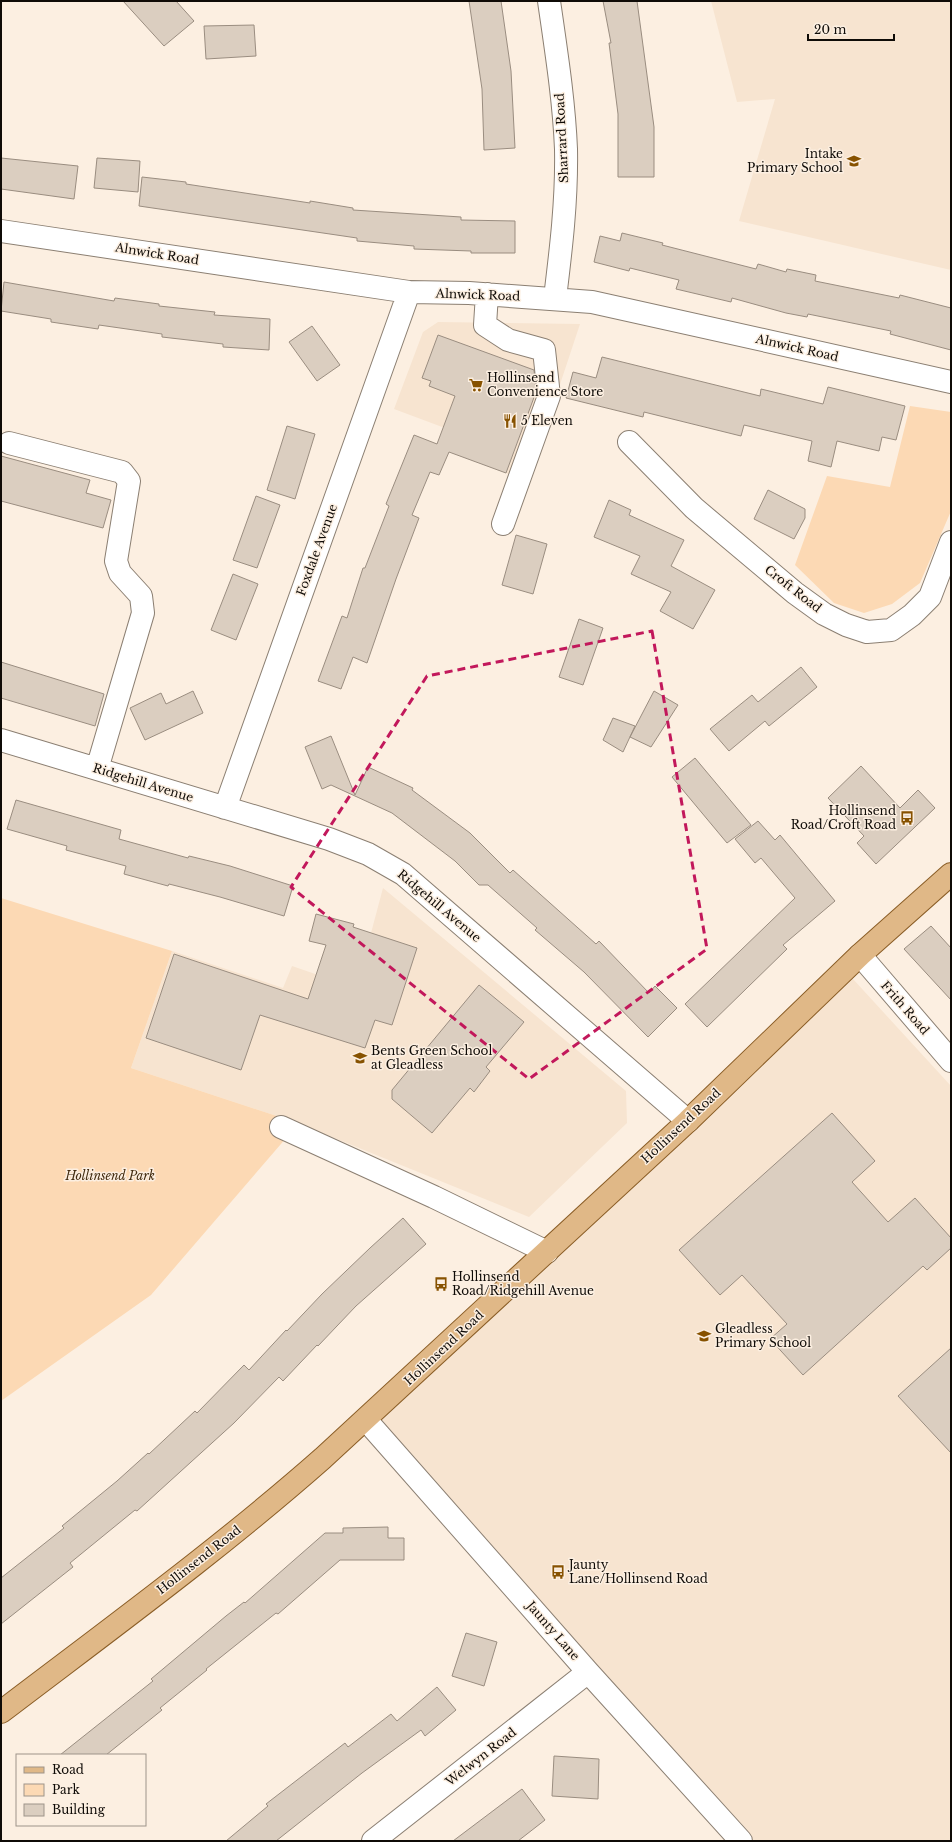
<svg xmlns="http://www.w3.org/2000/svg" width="952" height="1842" font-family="'Libre Baskerville',serif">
	<rect width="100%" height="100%" fill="#fcefe1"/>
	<path fill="#f7e4d0" d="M 711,1 L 951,1 L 951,270 L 739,221 L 775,99 L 737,102 Z
		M 438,322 L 580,324 L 527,484 L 506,473 L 485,465 L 493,446 L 394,409 L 423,332 Z
		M 383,888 L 626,1091 L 627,1123 L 529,1217 L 295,1122 L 131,1068 L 172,951 L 283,988 L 292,966 L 353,987 L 371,933 Z
		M 842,967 L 951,1086 L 951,1841 L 739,1841 L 366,1420 Z"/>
	<path fill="#fcd9b4" d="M 910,406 L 951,412 L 951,511 L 920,583 L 892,604 L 864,613 L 834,603 L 795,565 L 827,476 L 890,487 Z
		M 1,898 L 172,951 L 131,1068 L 295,1122 L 293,1130 L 151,1295 L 1,1401 Z"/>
	<path fill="#dbcec0" stroke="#9a8d80" d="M 123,1 L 176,1 L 194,21 L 164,46 Z
		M 469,1 L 501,1 L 511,71 L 515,148 L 484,150 L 482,89 Z
		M 603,1 L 637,1 L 654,127 L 654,177 L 618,177 L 618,114 L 609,43 L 611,43 Z
		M 254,25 L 256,56 L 206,59 L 204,26 Z
		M 1,158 L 78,166 L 74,199 L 1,189 Z
		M 97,158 L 140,161 L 138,192 L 94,188 Z
		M 142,177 L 186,182 L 186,184 L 310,203 L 310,201 L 353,208 L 353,210 L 461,217 L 461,220 L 515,221 L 515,253 L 471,253 L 471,251 L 414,249 L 414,246 L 357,241 L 357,238 L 139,206 Z
		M 622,233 L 663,243 L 662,245 L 756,269 L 758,264 L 786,272 L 787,269 L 816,275 L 815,281 L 899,298 L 900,295 L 951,308 L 951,350 L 890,334 L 891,331 L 808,314 L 807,317 L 786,313 L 732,298 L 731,302 L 676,289 L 679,280 L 630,268 L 629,271 L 594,262 L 600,236 L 620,241 Z
		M 4,282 L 114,301 L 115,298 L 159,304 L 159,306 L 215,312 L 214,315 L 270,319 L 269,350 L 223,347 L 223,344 L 162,337 L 162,334 L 99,325 L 98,329 L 51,322 L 51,319 L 1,311 Z
		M 312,326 L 340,365 L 317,381 L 289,342 Z
		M 438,335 L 534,370 L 536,392 L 506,473 L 449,452 L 439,475 L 430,472 L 412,515 L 419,518 L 396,579 L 367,663 L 353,657 L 341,689 L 318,681 L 342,616 L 347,618 L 363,568 L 365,568 L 389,506 L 386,504 L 414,435 L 437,444 L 455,396 L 429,386 L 431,381 L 422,378 Z
		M 602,357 L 760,396 L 761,389 L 823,404 L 828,387 L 905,406 L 896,440 L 882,437 L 879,451 L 837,441 L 831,467 L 808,461 L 812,441 L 744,425 L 741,436 L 644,412 L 643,417 L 566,398 L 573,372 L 596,378 Z
		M 287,426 L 315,434 L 295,499 L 267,490 Z
		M 1,456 L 90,480 L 86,493 L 111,500 L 103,528 L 1,501 Z
		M 768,490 L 805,509 L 805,518 L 794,539 L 754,519 Z
		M 256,496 L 280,505 L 257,568 L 233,560 Z
		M 609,500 L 631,510 L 629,515 L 684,540 L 671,566 L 715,590 L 693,629 L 660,611 L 671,592 L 631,574 L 640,556 L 594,537 Z
		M 516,535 L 547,544 L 533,594 L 502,585 Z
		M 233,574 L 258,584 L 236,640 L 211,630 Z
		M 579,619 L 603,628 L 583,685 L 559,677 Z
		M 1,662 L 104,694 L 95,726 L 1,698 Z
		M 801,667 L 817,687 L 769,726 L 765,721 L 729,751 L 710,729 L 752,695 L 758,702 Z
		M 193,691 L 203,713 L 145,740 L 130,708 L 161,693 L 166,704 Z
		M 654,691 L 678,705 L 651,747 L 630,737 Z
		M 613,718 L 635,726 L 623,752 L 603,740 Z
		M 331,736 L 355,795 L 368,767 L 413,788 L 412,790 L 470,833 L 510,873 L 513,870 L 596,944 L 599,941 L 649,993 L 655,986 L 677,1008 L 648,1037 L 584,972 L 535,930 L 537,928 L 488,885 L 479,885 L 455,861 L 392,813 L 331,785 L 322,789 L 305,747 Z
		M 695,758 L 751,825 L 727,843 L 672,777 Z
		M 861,766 L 900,808 L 918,790 L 935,808 L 876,864 L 857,843 L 864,836 L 828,798 Z
		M 16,800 L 121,830 L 119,839 L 188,858 L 189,856 L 230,866 L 293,886 L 284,916 L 220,897 L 169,884 L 168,886 L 124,874 L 126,866 L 66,850 L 67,846 L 7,829 Z
		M 758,821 L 775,840 L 780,835 L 835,901 L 783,945 L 787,949 L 707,1027 L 685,1004 L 795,898 L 761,858 L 755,863 L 735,839 Z
		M 316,914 L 354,924 L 353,927 L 417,948 L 392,1025 L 375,1020 L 365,1048 L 260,1015 L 241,1070 L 146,1038 L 174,954 L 308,999 L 326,945 L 309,941 Z
		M 931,926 L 951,948 L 951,1000 L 904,949 Z
		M 479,985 L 524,1022 L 486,1067 L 490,1071 L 474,1092 L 470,1088 L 432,1133 L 392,1099 L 392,1090 Z
		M 832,1113 L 875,1161 L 852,1182 L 888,1222 L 915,1198 L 951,1238 L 951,1248 L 927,1270 L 923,1266 L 803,1375 L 770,1339 L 787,1324 L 742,1275 L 720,1295 L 679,1250 Z
		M 403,1218 L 426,1244 L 356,1306 L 318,1346 L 317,1345 L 283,1381 L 279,1377 L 234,1423 L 137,1511 L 135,1510 L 70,1563 L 73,1567 L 1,1624 L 1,1578 L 64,1528 L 62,1526 L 117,1481 L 148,1453 L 149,1454 L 195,1411 L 197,1413 L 244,1365 L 249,1370 L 286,1330 L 287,1331 L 322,1294 L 370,1248 Z
		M 951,1348 L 951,1453 L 898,1396 Z
		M 388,1527 L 388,1538 L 404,1538 L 404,1560 L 340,1560 L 278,1614 L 276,1613 L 206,1669 L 207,1670 L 160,1708 L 162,1710 L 106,1755 L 60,1755 L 153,1681 L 151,1679 L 226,1616 L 244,1602 L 245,1603 L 325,1533 L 343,1533 L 343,1528 Z
		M 466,1633 L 497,1642 L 484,1686 L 452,1676 Z
		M 437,1687 L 456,1710 L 425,1736 L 421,1730 L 362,1773 L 276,1841 L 226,1841 L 268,1806 L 266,1804 L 345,1743 L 348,1747 L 391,1714 L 397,1721 Z
		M 554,1756 L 599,1759 L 598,1799 L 552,1796 Z
		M 522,1789 L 545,1820 L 518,1841 L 453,1841 Z"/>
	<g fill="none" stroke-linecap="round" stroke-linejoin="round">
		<defs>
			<path id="minor" d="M 549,1 C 556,50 564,100 566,149 C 567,200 561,249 555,298
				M 1,231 L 409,292 L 469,293 L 592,302 L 951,382
				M 487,294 L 485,325 L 508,340 L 544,350 L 549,396 L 503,524
				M 629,442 L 694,508 L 795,593 L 824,614 L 846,625 L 867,632 L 891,630 L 912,615 L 930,597 L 951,542
				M 9,443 L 122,472 L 129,481 L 116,561 L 120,573 L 141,596 L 143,613 L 97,769
				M 1,740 L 329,839 L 368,854 L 403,874 L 688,1121
				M 225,808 L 409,292
				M 860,955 L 951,1061
				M 281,1127 L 434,1197 L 547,1252
				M 366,1420 L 588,1672 L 741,1841
				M 373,1841 L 588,1672"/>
			<path id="major" d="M 1,1712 C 110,1629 221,1548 323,1458 L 688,1121 L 860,955 L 951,874"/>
		</defs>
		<use href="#minor" stroke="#8b7f72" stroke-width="24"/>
		<use href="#major" stroke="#8a5d26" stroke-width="24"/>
		<use href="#minor" stroke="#fff" stroke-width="22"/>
		<use href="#major" stroke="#e0b887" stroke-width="22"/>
	</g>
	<path fill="none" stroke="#c2185b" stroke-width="3" stroke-dasharray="8 5" stroke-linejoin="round" d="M 652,631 L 707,949 L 529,1079 L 291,887 L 427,676 Z"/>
	<defs>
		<symbol id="school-bare" viewBox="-9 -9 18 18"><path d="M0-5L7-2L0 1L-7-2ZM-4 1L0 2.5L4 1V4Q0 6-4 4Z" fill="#875200" stroke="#fcefe1" stroke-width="2.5" paint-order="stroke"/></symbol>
		<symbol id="supermarket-bare" viewBox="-9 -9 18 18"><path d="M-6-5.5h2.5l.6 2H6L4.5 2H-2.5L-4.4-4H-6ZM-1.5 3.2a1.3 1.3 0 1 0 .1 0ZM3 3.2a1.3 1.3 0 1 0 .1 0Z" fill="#875200" stroke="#fcefe1" stroke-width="2.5" paint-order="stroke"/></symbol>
		<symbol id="restaurant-bare" viewBox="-9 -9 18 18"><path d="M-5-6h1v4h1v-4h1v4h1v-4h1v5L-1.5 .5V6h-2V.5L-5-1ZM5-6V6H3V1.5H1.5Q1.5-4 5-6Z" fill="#875200" stroke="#fcefe1" stroke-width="2.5" paint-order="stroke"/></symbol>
		<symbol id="bus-bare" viewBox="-9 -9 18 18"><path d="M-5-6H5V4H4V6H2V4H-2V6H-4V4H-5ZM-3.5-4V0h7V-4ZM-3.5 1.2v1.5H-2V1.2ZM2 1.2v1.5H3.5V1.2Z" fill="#875200" stroke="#fcefe1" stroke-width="2.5" paint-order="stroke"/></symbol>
	</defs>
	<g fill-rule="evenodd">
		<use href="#school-bare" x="844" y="151" width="20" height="20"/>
		<use href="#supermarket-bare" x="466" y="375" width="20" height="20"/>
		<use href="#restaurant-bare" x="500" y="411" width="20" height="20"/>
		<use href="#bus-bare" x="897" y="808" width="20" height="20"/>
		<use href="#school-bare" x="350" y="1048" width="20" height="20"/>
		<use href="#bus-bare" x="431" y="1274" width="20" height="20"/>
		<use href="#school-bare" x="694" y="1326" width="20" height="20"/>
		<use href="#bus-bare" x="548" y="1562" width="20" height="20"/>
	</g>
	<g text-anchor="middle" stroke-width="3" stroke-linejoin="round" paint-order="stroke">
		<g font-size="12" fill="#0f0b07" stroke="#fcefe1">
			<text transform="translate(562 138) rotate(-93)" y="4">Sharrard Road</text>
			<text transform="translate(157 254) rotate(9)" y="4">Alnwick Road</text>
			<text transform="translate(478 295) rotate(2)" y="4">Alnwick Road</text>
			<text transform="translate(797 348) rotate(13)" y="4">Alnwick Road</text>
			<text transform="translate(317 550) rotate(-70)" y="4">Foxdale Avenue</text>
			<text transform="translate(793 589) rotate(38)" y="4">Croft Road</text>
			<text transform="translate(143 783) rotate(17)" y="4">Ridgehill Avenue</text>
			<text transform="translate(439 906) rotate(40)" y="4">Ridgehill Avenue</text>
			<text transform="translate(905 1008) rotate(49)" y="4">Frith Road</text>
			<text transform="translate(681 1126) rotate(-43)" y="4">Hollinsend Road</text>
			<text transform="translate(444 1348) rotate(-43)" y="4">Hollinsend Road</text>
			<text transform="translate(199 1560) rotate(-38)" y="4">Hollinsend Road</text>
			<text transform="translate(553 1631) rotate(49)" y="4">Jaunty Lane</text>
			<text transform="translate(481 1757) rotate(-38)" y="4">Welwyn Road</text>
		</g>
		<g font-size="12" fill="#0f0b07" stroke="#fcefe1" text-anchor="start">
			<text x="843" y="158" text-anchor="end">Intake<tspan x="843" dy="14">Primary School</tspan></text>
			<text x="487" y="382">Hollinsend<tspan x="487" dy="14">Convenience Store</tspan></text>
			<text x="521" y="425">5 Eleven</text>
			<text x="896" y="815" text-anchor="end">Hollinsend<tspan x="896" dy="14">Road/Croft Road</tspan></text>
			<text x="371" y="1055">Bents Green School<tspan x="371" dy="14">at Gleadless</tspan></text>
			<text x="452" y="1281">Hollinsend<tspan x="452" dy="14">Road/Ridgehill Avenue</tspan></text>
			<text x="715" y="1333">Gleadless<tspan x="715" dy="14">Primary School</tspan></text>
			<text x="569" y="1569">Jaunty<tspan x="569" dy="14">Lane/Hollinsend Road</tspan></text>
		</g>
		<g font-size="12" font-style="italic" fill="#432c10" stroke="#fcefe1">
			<text x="110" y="1180">Hollinsend Park</text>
		</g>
	</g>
	<rect width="952" height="1842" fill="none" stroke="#0f0b07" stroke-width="4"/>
	<rect x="16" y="1754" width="130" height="72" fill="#fcefe1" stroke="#9d948a"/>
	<rect x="24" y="1767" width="20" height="6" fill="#e0b887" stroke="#9d948a"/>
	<text x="52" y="1774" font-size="12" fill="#0f0b07">Road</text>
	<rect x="24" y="1784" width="20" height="12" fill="#fcd9b4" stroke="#9d948a"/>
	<text x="52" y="1794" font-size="12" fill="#0f0b07">Park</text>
	<rect x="24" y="1804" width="20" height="12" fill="#dbcec0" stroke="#9d948a"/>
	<text x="52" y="1814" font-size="12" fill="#0f0b07">Building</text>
	<path d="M808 34v6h86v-6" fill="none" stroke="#0f0b07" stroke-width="2"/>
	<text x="814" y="34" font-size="12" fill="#0f0b07" stroke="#fcefe1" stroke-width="3" paint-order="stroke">20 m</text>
</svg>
